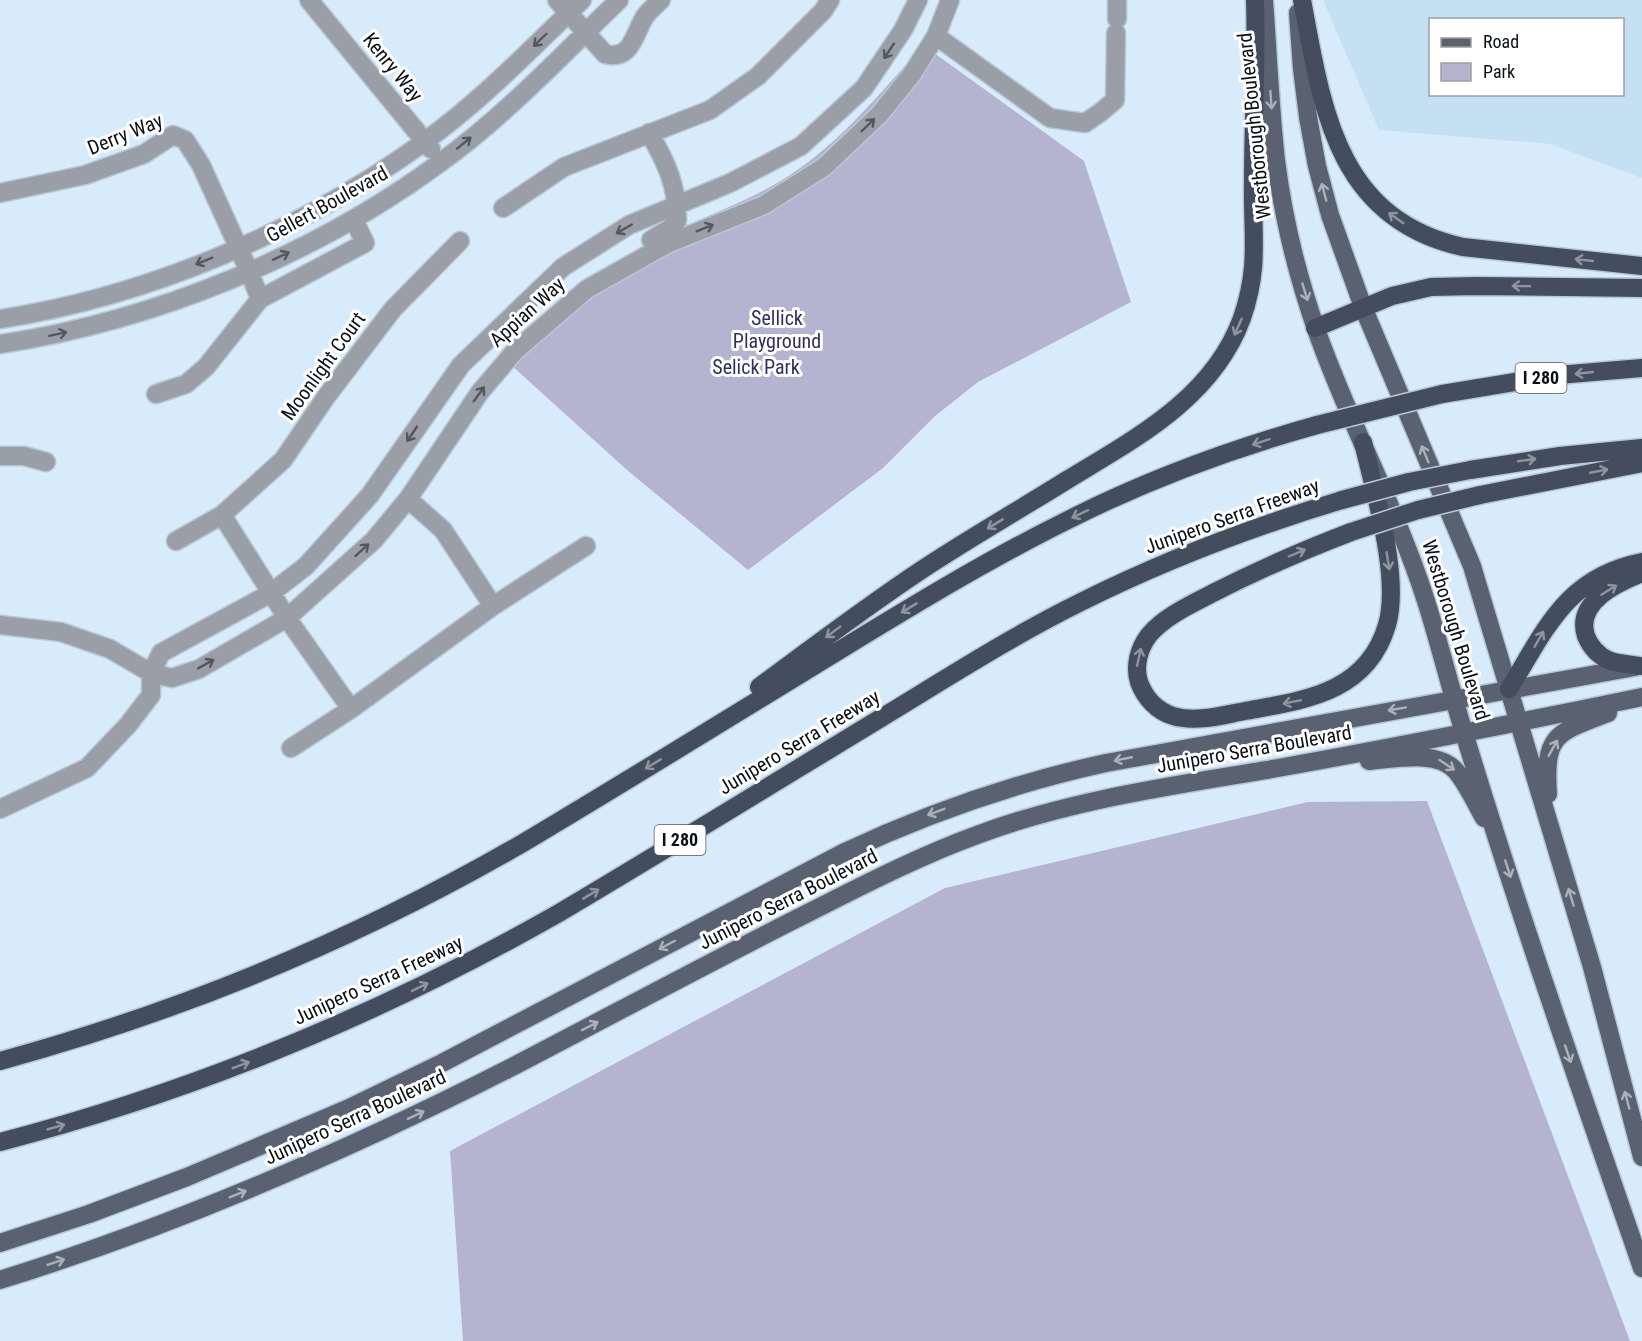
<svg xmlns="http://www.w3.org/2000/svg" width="1642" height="1341" font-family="'Roboto Condensed',sans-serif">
	<rect width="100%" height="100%" fill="#d7ebfb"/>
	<path fill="#c5dff3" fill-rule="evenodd" d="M 1323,0 L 1642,0 L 1642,178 L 1550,144 L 1379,130 ZM 1430,20 L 1622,20 L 1622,94 L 1430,94 Z"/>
	<path fill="#b4b4d1" d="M 923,45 L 1084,161 L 1131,302 L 978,382 L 935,416 L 883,468 L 748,570 L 627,470 L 500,355 C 545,309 597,269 656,240 C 700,217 749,202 790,175 C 841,142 883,90 923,45 Z
		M 1427,801 L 1630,1341 L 463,1341 L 450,1151 L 945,888 L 1308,802 Z"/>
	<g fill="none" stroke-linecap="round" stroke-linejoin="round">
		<defs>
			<path id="minor" d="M 309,0 L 431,149
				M 557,0 L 605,54 C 631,61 634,35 644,18 C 648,11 655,6 661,0
				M 1117,19 L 1117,0
				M 936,36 L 1050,118 L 1085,123 L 1101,112 L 1115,100 L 1116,33
				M 649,133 C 666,161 678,188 677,221 L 669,229 L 651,240
				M 0,193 L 85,175 L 144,154 L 173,135 L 185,140 L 201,165 L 249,271 L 260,299
				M 503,208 L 564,167 L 710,110 L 758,76 L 823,11 L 830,0
				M 0,319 C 150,296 301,231 424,142 C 481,101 531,49 582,0
				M 0,344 C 155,321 315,255 441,162 C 506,115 562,55 619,0
				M 156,394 L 186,384 L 206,367 L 260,299 L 365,243 L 354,220
				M 0,456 L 24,456 L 46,462
				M 408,499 L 443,530 L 493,606
				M 222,515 L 287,618 L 351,709
				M 176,541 L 222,515 L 283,460 L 326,397 L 393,309 L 460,241
				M 0,625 L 61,632 L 110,649 L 151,673 L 172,678 L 199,669 L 287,618 L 374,540 L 408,499 L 480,392 L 515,351 L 587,289 L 667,244 L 764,205 L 824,167 L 879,115 L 912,74 L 936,36 L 950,0
				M 291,748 L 351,709 L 493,606 L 586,546
				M 0,809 L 87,768 L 128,725 L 151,695 L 151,673 L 161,653 L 271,593 L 306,566 L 370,495 L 461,365 L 563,267 L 629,225 L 730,183 L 801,146 L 864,88 L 903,30 L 918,0"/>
			<path id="major" d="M 1264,0 C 1268,53 1270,107 1276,160 C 1283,217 1297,274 1316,329 C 1348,421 1396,507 1426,601 C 1440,645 1451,691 1465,736 C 1519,914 1581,1091 1642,1268
				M 1298,13 L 1302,69 L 1308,117 L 1317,166 L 1330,215 L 1363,307 L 1472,566 L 1592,967 L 1642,1157
				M 1369,761 C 1394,759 1437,750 1455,770 C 1466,782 1476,804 1484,818
				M 1548,794 C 1544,734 1556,733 1608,713
				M 0,1243 L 89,1214 L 187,1177 L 347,1109 L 442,1063 L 843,853 C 928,813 1014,783 1106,763 L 1635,667
				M 0,1280 C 177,1225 347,1151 512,1067 C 606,1018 699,968 794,920 C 854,890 914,858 977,835 C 1072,799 1179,785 1278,768 C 1400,746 1521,722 1642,697"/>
			<path id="highway" d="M 1302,0 C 1322,107 1336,219 1463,247 L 1642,266
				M 1315,328 L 1392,296 L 1431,287 L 1476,286 L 1642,288
				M 1442,394 L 1558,375 L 1642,368
				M 1470,470 L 1560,456 L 1642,448
				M 1480,495 L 1642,463
				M 1351,532 C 1304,550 1258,570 1213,593 C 1192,604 1165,616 1149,635 C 1139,648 1134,666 1139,682 C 1145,698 1157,711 1173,716 C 1196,723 1223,715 1245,711 C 1305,700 1367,693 1387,625 C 1401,577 1374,491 1363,442
				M 1640,666 C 1630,664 1617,664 1608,660 C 1598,655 1590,646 1586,636 C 1575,602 1617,583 1642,573
				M 759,687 C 813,647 867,606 923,569 C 970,538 1019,510 1067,480 C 1136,438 1213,398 1242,318 C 1260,266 1252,235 1253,183 C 1253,122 1257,61 1255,0
				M 1509,689 C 1546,629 1566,577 1642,562
				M 0,1061 C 183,1011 359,938 523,843 C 622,784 719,724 817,664 C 899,614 981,563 1068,520 C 1147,480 1231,449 1317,425
				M 0,1142 C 196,1091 383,1013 559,913 C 667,849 774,783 881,718 C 947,678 1012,636 1081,602 C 1165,560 1252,527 1342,500"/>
		</defs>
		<use href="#minor" stroke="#b6c8d6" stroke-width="21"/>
		<use href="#major" stroke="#b6c8d6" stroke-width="21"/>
		<use href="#highway" stroke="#b6c8d6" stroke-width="21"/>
		<use href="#minor" stroke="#9a9fa7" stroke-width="18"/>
		<use href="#major" stroke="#5a6271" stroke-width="18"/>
		<use href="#highway" stroke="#444d5e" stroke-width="18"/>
		<defs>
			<path id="highway-bridge" d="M 1317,425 L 1442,394
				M 1342,500 L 1409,482 L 1470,470
				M 1351,532 L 1418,510 L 1480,495"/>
		</defs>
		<use href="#highway-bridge" stroke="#b6c8d6" stroke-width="21" stroke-linecap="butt"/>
		<use href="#highway-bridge" stroke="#444d5e" stroke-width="18"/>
	</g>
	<defs><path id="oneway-shaft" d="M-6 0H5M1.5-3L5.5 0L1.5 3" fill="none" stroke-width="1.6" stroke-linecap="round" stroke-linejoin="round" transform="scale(1.5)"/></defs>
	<g stroke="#52585e">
		<use href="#oneway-shaft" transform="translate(540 40) rotate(136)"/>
		<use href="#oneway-shaft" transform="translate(889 51) rotate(124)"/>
		<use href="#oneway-shaft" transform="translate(868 125) rotate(-44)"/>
		<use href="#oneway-shaft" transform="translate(464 143) rotate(-39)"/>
		<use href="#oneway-shaft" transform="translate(705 228) rotate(-22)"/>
		<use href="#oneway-shaft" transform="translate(624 229) rotate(150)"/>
		<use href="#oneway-shaft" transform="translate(281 256) rotate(-25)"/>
		<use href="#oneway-shaft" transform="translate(204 261) rotate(158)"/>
		<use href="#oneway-shaft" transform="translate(58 334) rotate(-12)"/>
		<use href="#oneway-shaft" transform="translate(479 394) rotate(-54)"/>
		<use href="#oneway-shaft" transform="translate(412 434) rotate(124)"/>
		<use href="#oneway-shaft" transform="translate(362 550) rotate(-42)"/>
		<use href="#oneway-shaft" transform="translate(206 664) rotate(-29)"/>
	</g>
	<g stroke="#acb0b8">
		<use href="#oneway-shaft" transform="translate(1271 100) rotate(86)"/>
		<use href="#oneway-shaft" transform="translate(1324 192) rotate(-105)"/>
		<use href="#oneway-shaft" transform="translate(1305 292) rotate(73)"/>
		<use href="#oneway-shaft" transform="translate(1425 454) rotate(-113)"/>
		<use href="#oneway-shaft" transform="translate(1397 709) rotate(170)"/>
		<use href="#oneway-shaft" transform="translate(1553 748) rotate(-61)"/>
		<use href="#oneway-shaft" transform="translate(1123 759) rotate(169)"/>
		<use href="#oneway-shaft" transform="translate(1447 765) rotate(34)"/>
		<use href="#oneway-shaft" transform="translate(936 812) rotate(159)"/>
		<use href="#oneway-shaft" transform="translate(1508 869) rotate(72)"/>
		<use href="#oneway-shaft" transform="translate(1571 897) rotate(-107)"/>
		<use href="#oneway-shaft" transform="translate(667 945) rotate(152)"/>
		<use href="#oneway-shaft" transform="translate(590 1026) rotate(-27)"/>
		<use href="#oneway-shaft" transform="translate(1568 1054) rotate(71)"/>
		<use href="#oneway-shaft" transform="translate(1627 1100) rotate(-105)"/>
		<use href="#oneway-shaft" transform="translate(416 1115) rotate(-26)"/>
		<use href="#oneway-shaft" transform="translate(238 1194) rotate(-22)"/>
		<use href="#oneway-shaft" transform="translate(56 1262) rotate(-19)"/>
	</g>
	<g stroke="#8f949e">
		<use href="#oneway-shaft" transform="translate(1396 218) rotate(-145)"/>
		<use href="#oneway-shaft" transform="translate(1584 260) rotate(-174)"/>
		<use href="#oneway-shaft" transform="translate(1521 286) rotate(-179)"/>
		<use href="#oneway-shaft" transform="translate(1238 327) rotate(114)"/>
		<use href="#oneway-shaft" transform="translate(1584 373) rotate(174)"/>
		<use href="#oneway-shaft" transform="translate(1261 442) rotate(162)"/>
		<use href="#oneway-shaft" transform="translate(1527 460) rotate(-8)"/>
		<use href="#oneway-shaft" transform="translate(1599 471) rotate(-11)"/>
		<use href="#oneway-shaft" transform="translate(1080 514) rotate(155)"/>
		<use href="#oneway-shaft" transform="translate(995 524) rotate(149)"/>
		<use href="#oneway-shaft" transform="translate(1297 553) rotate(-23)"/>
		<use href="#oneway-shaft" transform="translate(1388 561) rotate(81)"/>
		<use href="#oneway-shaft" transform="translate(1609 590) rotate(-32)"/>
		<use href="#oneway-shaft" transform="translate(909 608) rotate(149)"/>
		<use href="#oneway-shaft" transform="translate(833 632) rotate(143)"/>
		<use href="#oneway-shaft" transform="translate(1539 639) rotate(-60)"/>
		<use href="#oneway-shaft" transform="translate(1139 657) rotate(-78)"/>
		<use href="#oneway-shaft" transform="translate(1292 702) rotate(169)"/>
		<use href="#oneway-shaft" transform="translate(653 764) rotate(149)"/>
		<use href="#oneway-shaft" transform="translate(591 894) rotate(-31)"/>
		<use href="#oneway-shaft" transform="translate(420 987) rotate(-26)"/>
		<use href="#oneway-shaft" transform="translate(241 1065) rotate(-21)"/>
		<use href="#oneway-shaft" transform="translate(56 1127) rotate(-16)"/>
	</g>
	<g text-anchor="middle" stroke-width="6" stroke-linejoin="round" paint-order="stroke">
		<g fill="#fff" stroke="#54585c" stroke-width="1.5">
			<rect x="1515.5" y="363" width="51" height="30" rx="4.5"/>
			<rect x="654.5" y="825" width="51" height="30" rx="4.5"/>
		</g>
		<g font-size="18" font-weight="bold" fill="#0a1116">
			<text x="1541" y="384">I 280</text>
			<text x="680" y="846">I 280</text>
		</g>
		<g font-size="20" fill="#0a1116" stroke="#fff">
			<text transform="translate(393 67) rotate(51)" y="7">Kenry Way</text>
			<text transform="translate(1254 126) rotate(-96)" y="7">Westborough Boulevard</text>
			<text transform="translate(125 134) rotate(-22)" y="7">Derry Way</text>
			<text transform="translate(327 204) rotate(-29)" y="7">Gellert Boulevard</text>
			<text transform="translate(527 312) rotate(-42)" y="7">Appian Way</text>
			<text transform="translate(323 366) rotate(-54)" y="7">Moonlight Court</text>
			<text transform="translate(1232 516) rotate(-20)" y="7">Junipero Serra Freeway</text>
			<text transform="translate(1456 630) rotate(73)" y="7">Westborough Boulevard</text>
			<text transform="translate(799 742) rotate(-31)" y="7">Junipero Serra Freeway</text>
			<text transform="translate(1254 749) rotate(-10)" y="7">Junipero Serra Boulevard</text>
			<text transform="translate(788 899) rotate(-27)" y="7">Junipero Serra Boulevard</text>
			<text transform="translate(378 980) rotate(-25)" y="7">Junipero Serra Freeway</text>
			<text transform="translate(355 1117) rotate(-25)" y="7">Junipero Serra Boulevard</text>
		</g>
		<g font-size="20" fill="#332e5e" stroke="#fff">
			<text x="777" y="325">Sellick<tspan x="777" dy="23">Playground</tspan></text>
			<text x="756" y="374">Selick Park</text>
		</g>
	</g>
	<rect x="1429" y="18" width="195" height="78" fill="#ffffff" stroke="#9da0a2" stroke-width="1.5"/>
	<rect x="1441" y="38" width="30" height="9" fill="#5a6271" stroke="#9da0a2" stroke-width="1.5"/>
	<text x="1483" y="48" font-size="18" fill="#0a1116">Road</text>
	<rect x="1441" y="63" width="30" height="18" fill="#b4b4d1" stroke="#9da0a2" stroke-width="1.5"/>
	<text x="1483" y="78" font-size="18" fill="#0a1116">Park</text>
</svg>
